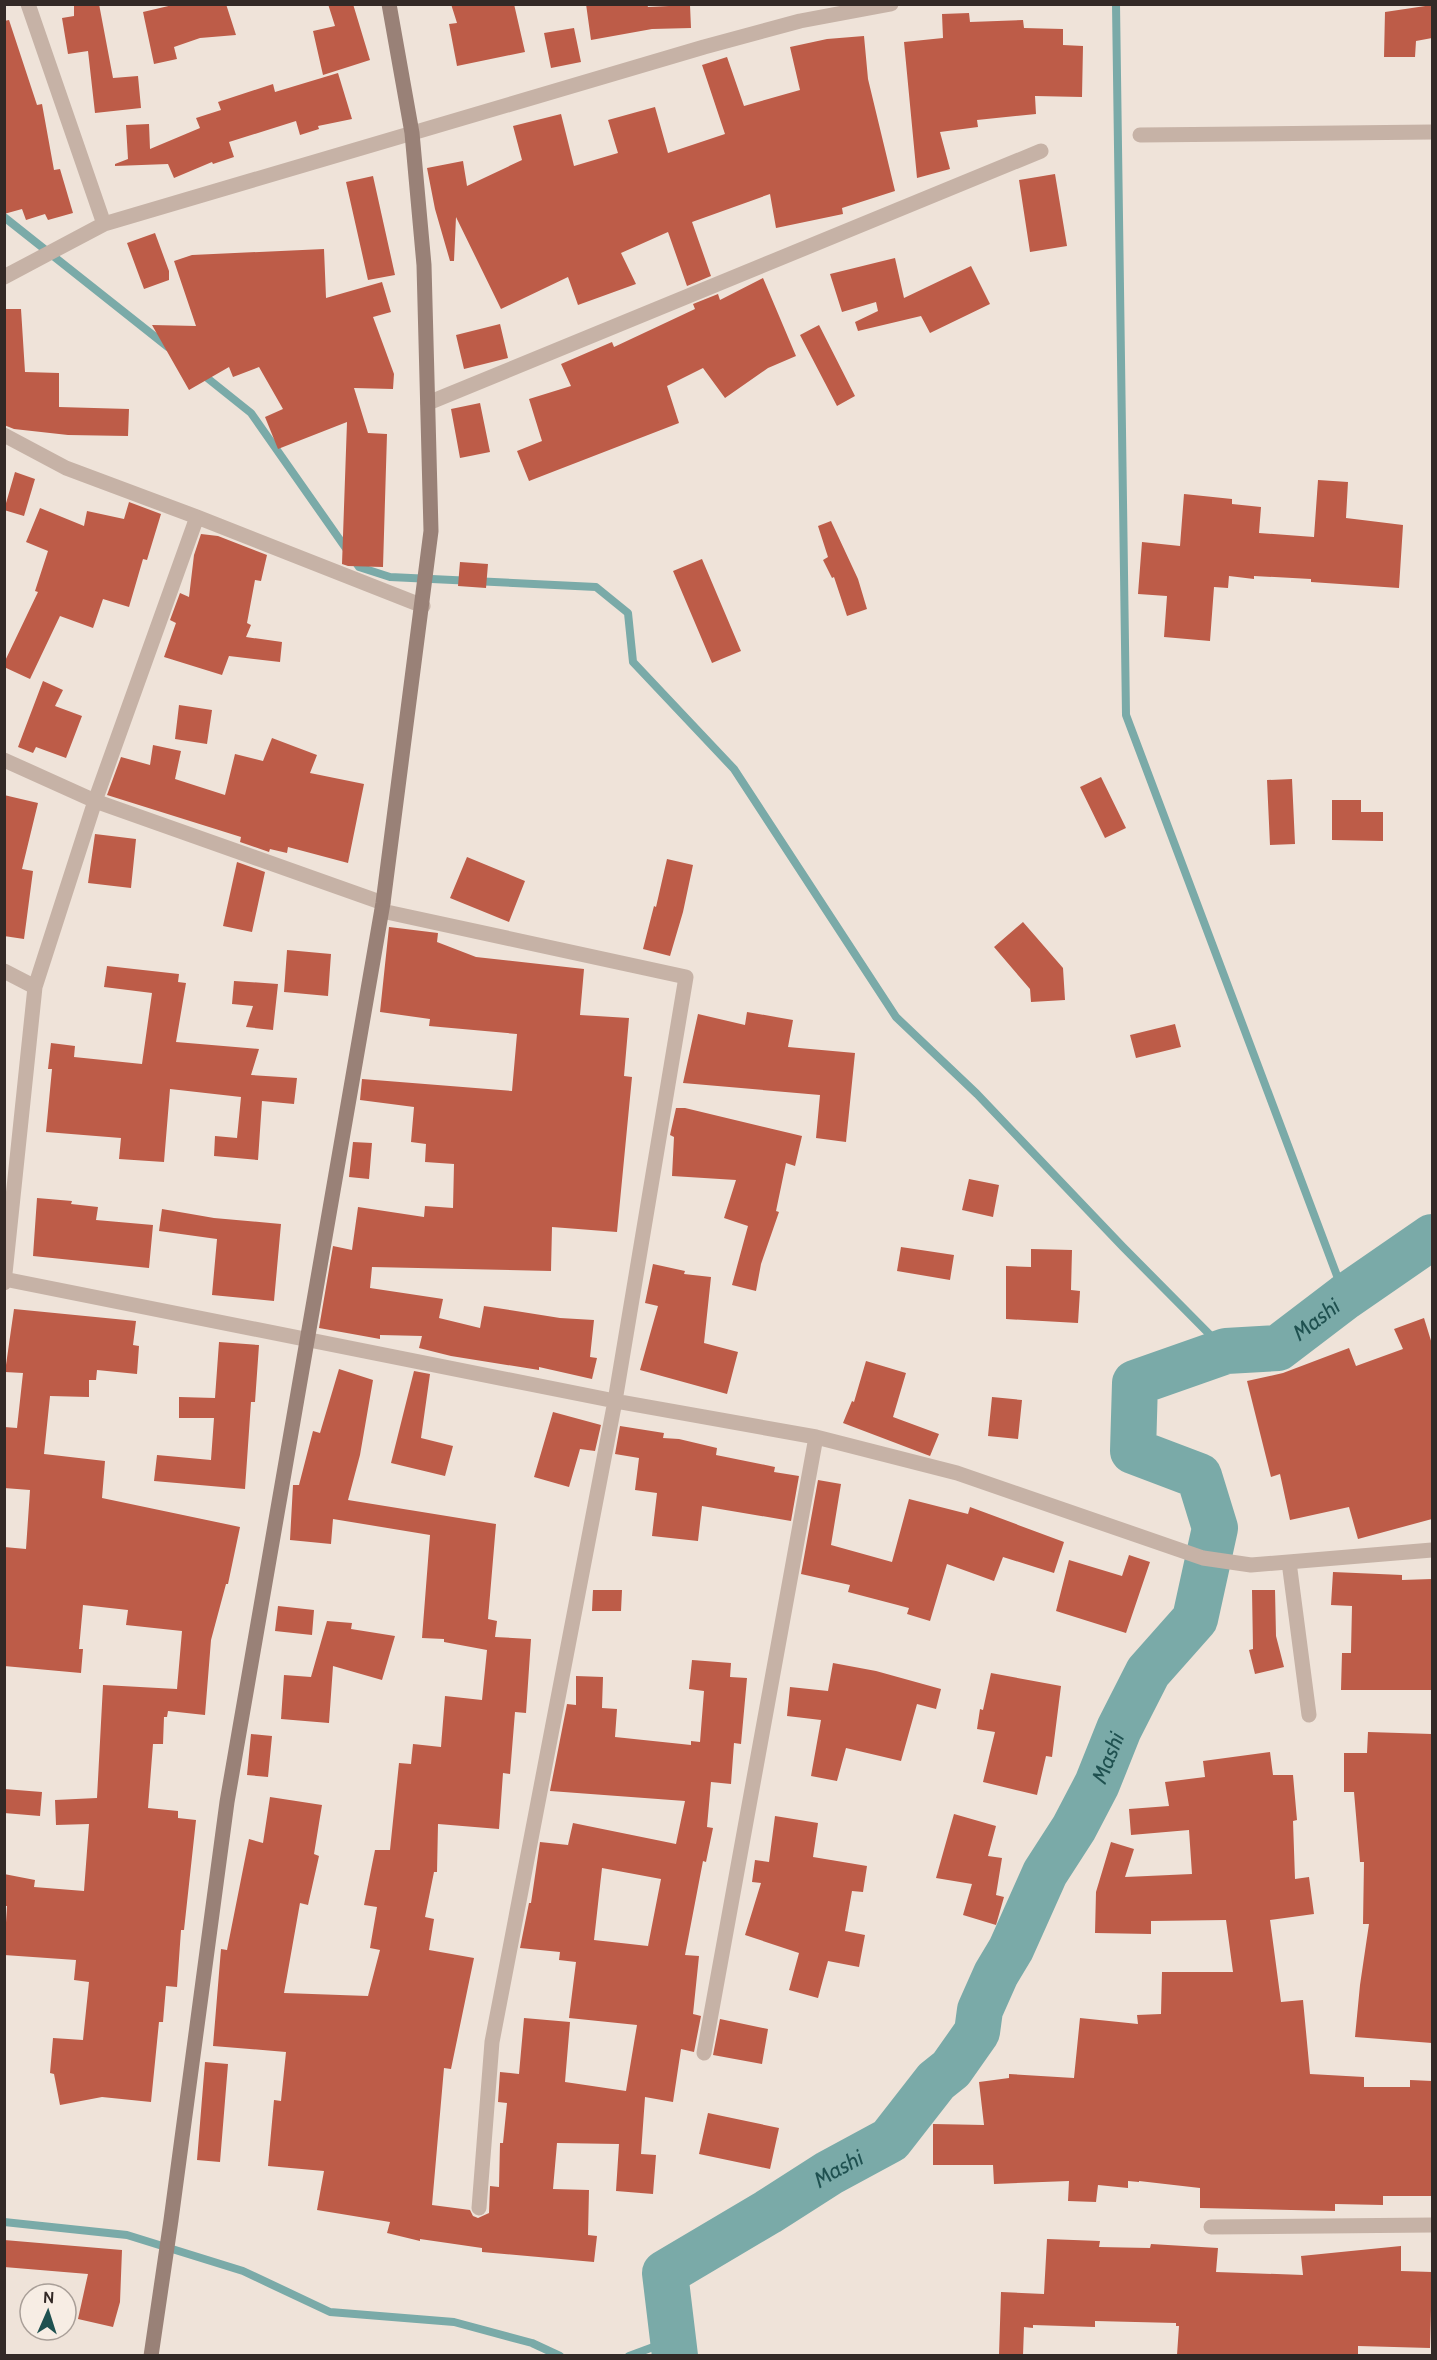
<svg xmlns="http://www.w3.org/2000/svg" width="1437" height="2360" font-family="Cabin,sans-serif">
	<rect width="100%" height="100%" fill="#efe3d9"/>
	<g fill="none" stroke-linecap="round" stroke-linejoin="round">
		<path stroke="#7aaaa8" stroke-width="8" d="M 1116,4 L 1126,715 L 1345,1297
			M 4,217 L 168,347
			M 201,373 L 251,413 L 359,567 L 390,577 L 596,587 L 628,613 L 633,662 L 734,769 L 896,1017 L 977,1094 L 1123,1247 L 1226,1351
			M 4,2222 L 127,2235 L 243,2271 L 330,2312 L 454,2322 L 532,2343 L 560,2356
			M 629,2356 L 656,2346 L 667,2356"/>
		<path stroke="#7aaaa8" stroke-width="46" id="s1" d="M 675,2356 L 665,2273 L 768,2212 L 829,2173 L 890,2140 L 936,2081 L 951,2069 L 977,2032 L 980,2010 L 996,1974 L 1011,1949 L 1045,1873 L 1074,1828 L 1097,1784 L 1119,1729 L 1148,1672 L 1195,1619 L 1215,1528 L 1199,1476 L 1133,1451 L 1135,1383 L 1226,1351 L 1278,1348 L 1345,1297 L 1432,1237"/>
	</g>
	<path fill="#bd5c48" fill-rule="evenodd" d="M 74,4 L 99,4 L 113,78 L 138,76 L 141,108 L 95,113 L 88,51 L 68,54 L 62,18 L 74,16 Z
		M 177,4 L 226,4 L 236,35 L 200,38 L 174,47 L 177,59 L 154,64 L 143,12 Z
		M 328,4 L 353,4 L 370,60 L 323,75 L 313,31 L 335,26 Z
		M 451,4 L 514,4 L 525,52 L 457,66 L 449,24 L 457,23 Z
		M 586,4 L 647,4 L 648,7 L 690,5 L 691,28 L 652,29 L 591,40 Z
		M 1432,5 L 1432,38 L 1416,41 L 1415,57 L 1384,57 L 1385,12 Z
		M 969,13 L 970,22 L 1023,20 L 1024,28 L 1063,29 L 1063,45 L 1083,46 L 1082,97 L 1035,96 L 1036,114 L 977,120 L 978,127 L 940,132 L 950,169 L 917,178 L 904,42 L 943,38 L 942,14 Z
		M 9,20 L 37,105 L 42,104 L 54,170 L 60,169 L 73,213 L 48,220 L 45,214 L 26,220 L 22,209 L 4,214 L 4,21 Z
		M 574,28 L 581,62 L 551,68 L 544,33 Z
		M 864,36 L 868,79 L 895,191 L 842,208 L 843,214 L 776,228 L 770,194 L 692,222 L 711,276 L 687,286 L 668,232 L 621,253 L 636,284 L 578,305 L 568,277 L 501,309 L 456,217 L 454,261 L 450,261 L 435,209 L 427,168 L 463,161 L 467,186 L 522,160 L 513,126 L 561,114 L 574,166 L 618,153 L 608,120 L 655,107 L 668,153 L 725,134 L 702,65 L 727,57 L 744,106 L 800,90 L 790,47 L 827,39 Z
		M 338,73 L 352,119 L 318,126 L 319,129 L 300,135 L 296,121 L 229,142 L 234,157 L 213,164 L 212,162 L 174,178 L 168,164 L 115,166 L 115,164 L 128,159 L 126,125 L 149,124 L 150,149 L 200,128 L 196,118 L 221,110 L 218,102 L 273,84 L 275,92 Z
		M 1055,174 L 1067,246 L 1030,252 L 1019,180 Z
		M 373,176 L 395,275 L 368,280 L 346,182 Z
		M 155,233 L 169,271 L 169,280 L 144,289 L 127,243 Z
		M 324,249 L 326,298 L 382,282 L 391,312 L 373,317 L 394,374 L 393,389 L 354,388 L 368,433 L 387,434 L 383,567 L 348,566 L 342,564 L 347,422 L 278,449 L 265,417 L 283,409 L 259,367 L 233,377 L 229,367 L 189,390 L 152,325 L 196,326 L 174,261 L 192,255 Z
		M 895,258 L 904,298 L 971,266 L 990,304 L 930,333 L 921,316 L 858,331 L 855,322 L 878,311 L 876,302 L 842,312 L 830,274 Z
		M 763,278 L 796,356 L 768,368 L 725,398 L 703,368 L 667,386 L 679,423 L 529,481 L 517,451 L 542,441 L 529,399 L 571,386 L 561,364 L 612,342 L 614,347 L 695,309 L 693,304 L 718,294 L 720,300 Z
		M 4,309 L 21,309 L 25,372 L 59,373 L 59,407 L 129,409 L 128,436 L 68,435 L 14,429 L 4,425 Z
		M 500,324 L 508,358 L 464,369 L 456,335 Z
		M 819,325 L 855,396 L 837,406 L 800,335 Z
		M 480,403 L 490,452 L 460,458 L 451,409 Z
		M 15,472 L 35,479 L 24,516 L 4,510 Z
		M 1318,480 L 1348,482 L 1346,518 L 1403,525 L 1399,588 L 1311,582 L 1311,579 L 1254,576 L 1254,579 L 1229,576 L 1228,588 L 1214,587 L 1210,641 L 1164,637 L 1167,596 L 1138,594 L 1142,542 L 1180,546 L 1184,494 L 1232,499 L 1232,504 L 1261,507 L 1259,533 L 1314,537 Z
		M 129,502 L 161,514 L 147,560 L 143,559 L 129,607 L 103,599 L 93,628 L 60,616 L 30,679 L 4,667 L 4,663 L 38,592 L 35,591 L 48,551 L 26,542 L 40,508 L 84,526 L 87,511 L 124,519 Z
		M 831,521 L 858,579 L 867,609 L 847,616 L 834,577 L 832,578 L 823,560 L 828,557 L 818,526 Z
		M 201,534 L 218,536 L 267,555 L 261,581 L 255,580 L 247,623 L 251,625 L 246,637 L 282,642 L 280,662 L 229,656 L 222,675 L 164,657 L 176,623 L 170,620 L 180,593 L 189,597 L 194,555 Z
		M 702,559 L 741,651 L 712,663 L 673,571 Z
		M 460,562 L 488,564 L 486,588 L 458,586 Z
		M 43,681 L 63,690 L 55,706 L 82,716 L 66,758 L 36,747 L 33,753 L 18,747 Z
		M 179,705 L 212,710 L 207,744 L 175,739 Z
		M 272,738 L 317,755 L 310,773 L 364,784 L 348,863 L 288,847 L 287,853 L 270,849 L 269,852 L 240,842 L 241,837 L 107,795 L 121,757 L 150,765 L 153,745 L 181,751 L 175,779 L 225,795 L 235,754 L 263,761 Z
		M 1101,777 L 1126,828 L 1105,838 L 1080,787 Z
		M 1292,779 L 1295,844 L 1270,845 L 1267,780 Z
		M 4,795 L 38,803 L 22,869 L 33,871 L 24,939 L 4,936 Z
		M 1332,800 L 1361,800 L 1361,812 L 1383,812 L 1383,841 L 1332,840 Z
		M 95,834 L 136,839 L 131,888 L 88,883 Z
		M 467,857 L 525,881 L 509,922 L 450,898 Z
		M 667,859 L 693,865 L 683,912 L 670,956 L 643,949 L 654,906 L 656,907 Z
		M 237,862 L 265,872 L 252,932 L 223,926 Z
		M 1023,922 L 1063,968 L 1065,1000 L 1031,1002 L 1030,989 L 994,947 Z
		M 389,927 L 438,933 L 437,942 L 476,957 L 584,969 L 580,1015 L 629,1018 L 624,1076 L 632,1077 L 617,1232 L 552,1227 L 551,1271 L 372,1267 L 370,1288 L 443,1299 L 439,1318 L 480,1328 L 484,1306 L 560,1318 L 594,1320 L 590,1357 L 597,1358 L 592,1379 L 539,1367 L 539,1370 L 451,1356 L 419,1348 L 422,1336 L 380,1335 L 380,1339 L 319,1328 L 333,1246 L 352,1250 L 358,1207 L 424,1217 L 425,1206 L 453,1208 L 454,1164 L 425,1162 L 426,1144 L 411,1142 L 414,1107 L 360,1100 L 362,1079 L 512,1091 L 517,1034 L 429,1026 L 430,1019 L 380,1012 Z
		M 287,950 L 331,954 L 328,996 L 284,992 Z
		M 107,966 L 179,974 L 178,982 L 186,983 L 176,1042 L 259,1049 L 251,1075 L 297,1078 L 294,1104 L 262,1101 L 258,1160 L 214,1156 L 215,1136 L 237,1138 L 241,1097 L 170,1089 L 164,1162 L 119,1159 L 121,1138 L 46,1132 L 52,1069 L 48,1069 L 51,1043 L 75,1046 L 74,1057 L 142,1064 L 152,993 L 104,987 Z
		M 234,981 L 278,984 L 273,1030 L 246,1027 L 253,1006 L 232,1004 Z
		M 747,1012 L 793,1020 L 788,1047 L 855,1053 L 846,1142 L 816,1138 L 820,1095 L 683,1083 L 698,1014 L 745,1025 Z
		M 1175,1024 L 1181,1047 L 1136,1058 L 1130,1035 Z
		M 676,1108 L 685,1108 L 802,1136 L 795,1166 L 786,1163 L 776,1211 L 779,1212 L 761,1264 L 756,1291 L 732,1285 L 748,1226 L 724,1218 L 736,1180 L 672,1176 L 674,1137 L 670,1135 Z
		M 353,1142 L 372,1143 L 369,1179 L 349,1177 Z
		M 969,1179 L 999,1185 L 993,1217 L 962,1210 Z
		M 37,1198 L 72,1201 L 71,1204 L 98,1207 L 96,1220 L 153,1225 L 149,1268 L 33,1256 Z
		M 162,1209 L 214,1218 L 281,1224 L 274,1301 L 212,1295 L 217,1239 L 159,1231 Z
		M 901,1247 L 954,1255 L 950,1280 L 897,1271 Z
		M 1031,1249 L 1072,1250 L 1071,1290 L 1080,1291 L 1078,1323 L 1006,1319 L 1006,1266 L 1031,1267 Z
		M 653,1264 L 685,1271 L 684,1274 L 711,1277 L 704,1343 L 738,1352 L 727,1394 L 640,1370 L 658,1306 L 645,1303 Z
		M 14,1309 L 136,1321 L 133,1345 L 139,1346 L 137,1374 L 97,1370 L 96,1380 L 89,1380 L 89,1397 L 50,1396 L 44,1454 L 105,1461 L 102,1498 L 240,1527 L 228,1584 L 226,1584 L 211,1640 L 205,1715 L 168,1711 L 167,1717 L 164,1717 L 163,1744 L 153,1744 L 148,1808 L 178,1811 L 178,1818 L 196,1820 L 184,1930 L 181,1930 L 177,1987 L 166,1986 L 163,2022 L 159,2022 L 151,2102 L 102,2097 L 60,2105 L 54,2074 L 50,2073 L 53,2038 L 83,2040 L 89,1982 L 74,1980 L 76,1960 L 4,1955 L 7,1906 L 4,1906 L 4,1874 L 35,1880 L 34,1887 L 84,1891 L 89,1824 L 56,1825 L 55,1800 L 97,1798 L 103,1685 L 177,1689 L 182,1631 L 126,1625 L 128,1610 L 83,1605 L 79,1649 L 83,1649 L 81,1673 L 4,1666 L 4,1547 L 26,1549 L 30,1490 L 4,1488 L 4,1427 L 17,1428 L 23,1373 L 5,1372 Z
		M 1424,1318 L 1432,1344 L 1432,1519 L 1358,1539 L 1349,1507 L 1290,1520 L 1280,1474 L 1271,1477 L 1247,1381 L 1283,1373 L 1349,1348 L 1356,1366 L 1403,1349 L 1394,1329 Z
		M 219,1342 L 259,1345 L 255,1402 L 251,1402 L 245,1489 L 154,1481 L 157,1455 L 211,1460 L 214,1418 L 179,1418 L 179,1397 L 215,1398 Z
		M 866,1361 L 906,1373 L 893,1417 L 939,1434 L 930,1456 L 843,1423 L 852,1401 L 854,1402 Z
		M 339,1369 L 373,1380 L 360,1455 L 348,1500 L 496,1524 L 488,1619 L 497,1621 L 495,1637 L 531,1639 L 526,1713 L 515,1712 L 510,1774 L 503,1773 L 499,1829 L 438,1824 L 437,1872 L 434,1872 L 425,1917 L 434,1919 L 429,1950 L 474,1958 L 451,2069 L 444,2068 L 432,2205 L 470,2210 L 473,2216 L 478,2218 L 489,2213 L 490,2186 L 499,2187 L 500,2143 L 503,2143 L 507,2103 L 498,2102 L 500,2072 L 519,2074 L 524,2018 L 570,2022 L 565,2082 L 626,2091 L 637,2025 L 569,2018 L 576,1962 L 559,1960 L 560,1952 L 520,1948 L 529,1903 L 531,1903 L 540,1842 L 568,1845 L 573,1823 L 676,1844 L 685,1801 L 550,1791 L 567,1704 L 576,1705 L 576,1676 L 603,1677 L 602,1708 L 617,1709 L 615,1737 L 691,1745 L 691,1741 L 700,1742 L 704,1691 L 689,1689 L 692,1660 L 731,1663 L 730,1677 L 747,1678 L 741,1744 L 734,1743 L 731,1784 L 711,1782 L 707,1827 L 713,1828 L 706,1862 L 703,1861 L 685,1955 L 699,1956 L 693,2014 L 701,2016 L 694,2052 L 681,2049 L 673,2102 L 645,2097 L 641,2154 L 656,2155 L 653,2194 L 616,2191 L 619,2144 L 557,2143 L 553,2189 L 589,2190 L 588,2235 L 597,2236 L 594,2262 L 482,2252 L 482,2248 L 420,2239 L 420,2241 L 387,2233 L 390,2222 L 317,2210 L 324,2171 L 268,2166 L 274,2100 L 281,2101 L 286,2052 L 213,2046 L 221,1949 L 227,1950 L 249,1839 L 263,1843 L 270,1797 L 322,1805 L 314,1854 L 319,1856 L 308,1905 L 300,1903 L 284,1993 L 368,1996 L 380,1950 L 370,1948 L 377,1907 L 364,1905 L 375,1850 L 390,1850 L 399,1763 L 411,1764 L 413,1744 L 441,1747 L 445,1696 L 482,1700 L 487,1650 L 444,1642 L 444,1639 L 422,1638 L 430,1535 L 333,1519 L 331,1544 L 290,1540 L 293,1485 L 299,1485 L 313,1431 L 320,1433 ZM 602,1868 L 661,1879 L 648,1946 L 594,1940 Z
		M 414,1371 L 430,1374 L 421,1438 L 453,1446 L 445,1476 L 391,1463 Z
		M 992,1397 L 1022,1400 L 1018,1439 L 988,1436 Z
		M 553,1412 L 601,1425 L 595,1451 L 580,1449 L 569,1487 L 534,1477 Z
		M 620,1426 L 664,1433 L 663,1438 L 679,1439 L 717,1448 L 716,1455 L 775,1467 L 774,1472 L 799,1476 L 791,1521 L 702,1506 L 698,1541 L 652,1536 L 657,1493 L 635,1490 L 639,1458 L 615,1454 Z
		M 818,1480 L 841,1484 L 831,1545 L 892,1562 L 909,1499 L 968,1514 L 970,1507 L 1064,1542 L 1054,1573 L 1003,1557 L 994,1581 L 947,1564 L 930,1621 L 907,1614 L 909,1608 L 848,1592 L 850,1585 L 801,1574 Z
		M 1129,1555 L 1150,1562 L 1126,1633 L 1056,1611 L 1069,1560 L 1122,1576 Z
		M 1333,1572 L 1402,1575 L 1402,1580 L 1432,1579 L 1432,1690 L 1341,1690 L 1342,1653 L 1351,1653 L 1352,1606 L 1331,1605 Z
		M 593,1590 L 622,1590 L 621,1611 L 592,1611 Z
		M 1252,1590 L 1275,1590 L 1276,1636 L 1284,1667 L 1255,1674 L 1249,1650 L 1253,1649 Z
		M 278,1606 L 314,1610 L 312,1635 L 275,1631 Z
		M 327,1621 L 352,1623 L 351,1629 L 395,1636 L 382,1680 L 333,1666 L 329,1723 L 281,1719 L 284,1675 L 311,1677 Z
		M 833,1663 L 876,1671 L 941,1689 L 936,1709 L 917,1704 L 901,1761 L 846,1748 L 837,1781 L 811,1776 L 821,1720 L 787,1716 L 790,1687 L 828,1691 Z
		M 991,1673 L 1061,1686 L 1052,1757 L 1046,1756 L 1037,1795 L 983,1782 L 995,1732 L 977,1729 L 980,1709 L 983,1710 Z
		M 1368,1732 L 1432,1734 L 1432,2043 L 1355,2037 L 1360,1985 L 1369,1924 L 1363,1924 L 1364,1862 L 1360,1862 L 1354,1792 L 1344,1792 L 1344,1753 L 1367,1753 Z
		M 251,1734 L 272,1736 L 268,1777 L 247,1775 Z
		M 1270,1752 L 1273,1775 L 1293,1775 L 1297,1820 L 1293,1821 L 1295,1879 L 1309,1877 L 1314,1914 L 1270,1920 L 1281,2002 L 1303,2000 L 1310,2074 L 1364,2077 L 1364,2087 L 1410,2087 L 1410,2080 L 1432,2081 L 1432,2196 L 1383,2196 L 1383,2205 L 1335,2204 L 1335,2211 L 1200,2208 L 1200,2188 L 1139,2181 L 1139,2182 L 1128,2181 L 1128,2188 L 1098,2185 L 1096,2202 L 1068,2201 L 1069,2181 L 994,2184 L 993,2165 L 933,2165 L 933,2124 L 984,2125 L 979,2082 L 1009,2078 L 1009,2074 L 1074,2078 L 1080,2018 L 1138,2024 L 1137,2015 L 1161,2014 L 1162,1972 L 1233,1972 L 1226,1920 L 1151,1921 L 1151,1934 L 1095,1933 L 1096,1892 L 1111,1842 L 1134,1849 L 1125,1877 L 1192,1874 L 1189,1830 L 1131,1835 L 1129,1809 L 1169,1806 L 1165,1782 L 1205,1777 L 1203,1761 Z
		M 4,1789 L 42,1792 L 40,1816 L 4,1813 Z
		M 954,1814 L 996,1826 L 988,1856 L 1002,1858 L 996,1895 L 1004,1897 L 996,1925 L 963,1915 L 972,1884 L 936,1878 Z
		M 775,1816 L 818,1823 L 813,1857 L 867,1866 L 863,1892 L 852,1891 L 845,1931 L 865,1935 L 859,1967 L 828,1961 L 818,1998 L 789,1990 L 799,1953 L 745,1935 L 761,1883 L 752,1882 L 755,1860 L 769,1862 Z
		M 720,2019 L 768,2029 L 762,2064 L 713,2055 Z
		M 205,2062 L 228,2064 L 220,2162 L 197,2160 Z
		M 708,2113 L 779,2128 L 770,2169 L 699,2154 Z
		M 1047,2239 L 1100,2241 L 1099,2247 L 1150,2248 L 1151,2244 L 1218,2248 L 1216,2272 L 1303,2275 L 1301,2256 L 1401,2246 L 1401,2271 L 1432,2272 L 1430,2348 L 1358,2346 L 1358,2355 L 1177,2355 L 1179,2326 L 1176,2326 L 1176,2323 L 1095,2321 L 1095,2327 L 1033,2325 L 1033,2328 L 1024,2327 L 1023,2355 L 999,2355 L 1001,2292 L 1044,2294 Z
		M 4,2240 L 122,2250 L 120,2302 L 113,2327 L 78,2319 L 88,2274 L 4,2267 Z"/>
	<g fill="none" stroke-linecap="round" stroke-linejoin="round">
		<path stroke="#c6b2a6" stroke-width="15" d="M 28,4 L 104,224
			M 1140,135 L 1432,132
			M 4,277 L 104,224 L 704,47 L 800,21 L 891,4
			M 428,403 L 1041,151
			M 4,435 L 66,468 L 197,517 L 423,606
			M 4,760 L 95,801 L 383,903
			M 382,911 L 686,977 L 615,1401 L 492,2042 L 479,2208
			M 4,971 L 35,987
			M 4,1279 L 615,1401 L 816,1437 L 957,1473 L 1203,1558 L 1251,1565 L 1432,1550
			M 4,1283 L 35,987 L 95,801 L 197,517
			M 1289,1562 L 1309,1715
			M 704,2053 L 816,1437
			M 1211,2227 L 1432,2225"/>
		<path stroke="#998177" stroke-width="15" d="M 151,2356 L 171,2220 L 227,1802 L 383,903 L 431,531 L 424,265 L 412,133 L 389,4"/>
	</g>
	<g text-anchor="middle" stroke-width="4.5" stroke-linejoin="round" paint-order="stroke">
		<g font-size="22" font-style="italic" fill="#1f5150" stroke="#f7ede4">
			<text dy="8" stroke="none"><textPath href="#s1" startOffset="1438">Mashi</textPath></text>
			<text dy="8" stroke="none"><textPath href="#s1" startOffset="790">Mashi</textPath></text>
			<text dy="8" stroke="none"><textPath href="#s1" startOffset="286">Mashi</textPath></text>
		</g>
	</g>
	<rect width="1437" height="2360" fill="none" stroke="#332926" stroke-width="12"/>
	<g transform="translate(48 2312) rotate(3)"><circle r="28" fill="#f7ede4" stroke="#a99f98" stroke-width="1.5"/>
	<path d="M0-4.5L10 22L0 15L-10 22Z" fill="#1f5150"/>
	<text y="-9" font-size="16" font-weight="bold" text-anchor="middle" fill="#332926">N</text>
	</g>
</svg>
